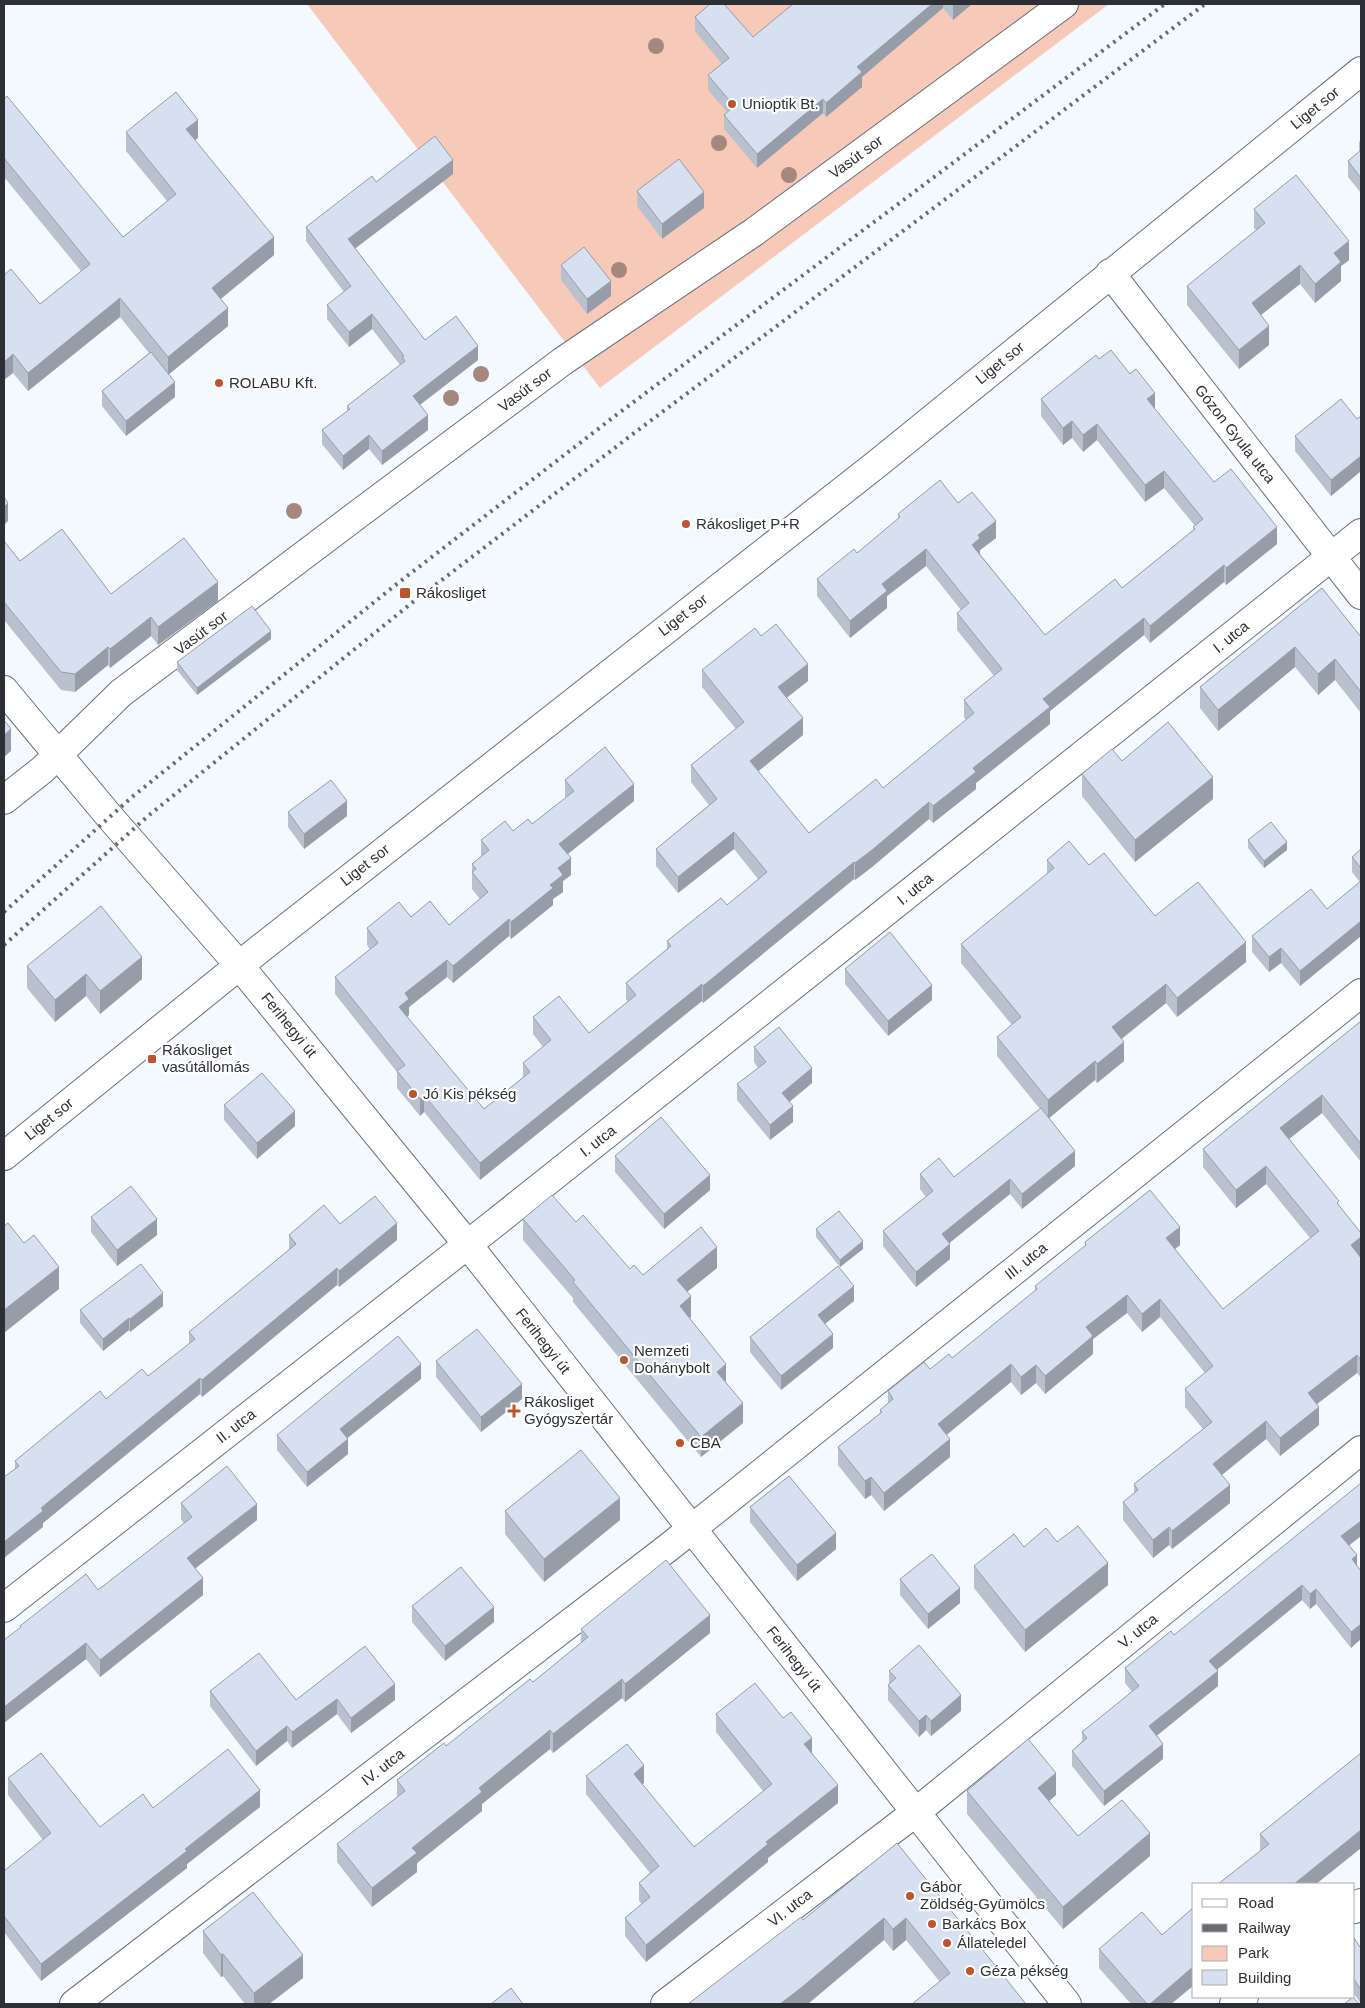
<svg xmlns="http://www.w3.org/2000/svg" width="1365" height="2008" font-family="Helvetica,sans-serif">
	<rect width="100%" height="100%" fill="#f4f8ff"/>
	<path fill="#f7c9b8" d="M 307,4 L 1109,4 L 600,388 Z"/>
	<g fill="none" stroke-linecap="round" stroke-linejoin="round">
		<defs>
			<path id="minor" d="M 1110,273 L 1361,595
				M 4,690 L 109,816 L 239,965 L 468,1245 L 1067,2004
				M 4,800 L 42,770 L 121,693 L 357,515 L 563,361 L 754,232 L 1064,4
				M 4,1156 L 261,948 L 878,463 L 1361,71
				M 4,1608 L 495,1223 L 1361,533
				M 1354,1909 L 1361,1903
				M 74,2004 L 669,1547 L 1361,993
				M 665,2004 L 916,1812 L 1361,1450
				M 1234,2004 L 1244,1997"/>
		</defs>
		<use href="#minor" stroke="#6b707a" stroke-width="30"/>
		<use href="#minor" stroke="#fff" stroke-width="28"/>
		<path stroke="#676a6f" stroke-width="4" stroke-dasharray="2.5 5" stroke-linecap="butt" d="M 4,912 L 132,797 L 398,583 L 615,416 L 1165,4
			M 4,945 L 148,816 L 413,602 L 629,437 L 1205,4"/>
	</g>
	<g fill="#a4877d">
		<circle cx="656" cy="46" r="8"/>
		<circle cx="719" cy="143" r="8"/>
		<circle cx="789" cy="175" r="8"/>
		<circle cx="619" cy="270" r="8"/>
		<circle cx="481" cy="374" r="8"/>
		<circle cx="451" cy="398" r="8"/>
		<circle cx="294" cy="511" r="8"/>
	</g>
	<path fill="#b9c1ce" d="M 793,4 L 972,4 L 953,20 L 943,8 L 862,77 L 862,87 L 826,117 L 823,113 L 757,168 L 724,129 L 724,115 L 727,112 L 708,90 L 708,75 L 722,64 L 695,31 L 695,17 L 753,37 Z
		M 4,99 L 123,237 L 167,201 L 126,151 L 126,132 L 198,138 L 195,140 L 274,255 L 221,299 L 228,326 L 169,374 L 175,397 L 126,436 L 102,406 L 102,391 L 149,353 L 120,317 L 28,391 L 13,373 L 4,275 L 40,304 L 81,271 L 4,177 Z
		M 1361,140 L 1361,193 L 1348,177 L 1348,161 L 1359,152 L 1359,142 Z
		M 453,174 L 355,248 L 425,340 L 478,360 L 420,405 L 428,430 L 382,465 L 369,449 L 343,470 L 322,444 L 322,430 L 347,411 L 347,406 L 400,365 L 372,329 L 349,347 L 327,319 L 327,305 L 344,292 L 306,241 L 306,227 L 376,182 Z
		M 637,191 L 704,208 L 662,239 L 637,206 Z
		M 1254,209 L 1349,260 L 1341,266 L 1341,281 L 1315,303 L 1300,284 L 1261,315 L 1269,345 L 1239,369 L 1187,305 L 1187,286 L 1256,230 L 1254,228 Z
		M 561,265 L 611,296 L 587,314 L 561,280 Z
		M 1099,359 L 1155,409 L 1214,482 L 1277,544 L 1226,585 L 1224,582 L 1150,643 L 1144,635 L 1050,711 L 1050,724 L 976,783 L 976,789 L 933,823 L 929,819 L 872,867 L 855,880 L 854,879 L 703,1003 L 702,1001 L 480,1180 L 424,1112 L 420,1116 L 397,1088 L 397,1072 L 335,994 L 335,977 L 370,949 L 367,945 L 367,928 L 411,917 L 449,925 L 480,899 L 472,889 L 472,864 L 481,857 L 481,840 L 513,831 L 532,824 L 566,798 L 565,797 L 565,780 L 634,801 L 568,854 L 571,875 L 563,881 L 563,892 L 553,899 L 553,905 L 511,939 L 509,936 L 453,983 L 447,977 L 409,1007 L 409,1015 L 407,1017 L 484,1109 L 523,1077 L 523,1063 L 543,1047 L 533,1034 L 533,1017 L 589,1033 L 628,1001 L 626,1000 L 626,983 L 667,949 L 667,941 L 727,905 L 758,879 L 734,849 L 678,893 L 656,866 L 656,849 L 709,805 L 691,782 L 691,765 L 736,729 L 702,687 L 702,670 L 761,636 L 808,681 L 787,698 L 803,735 L 758,771 L 809,833 L 883,788 L 966,720 L 964,717 L 964,700 L 994,676 L 957,630 L 957,613 L 961,610 L 926,566 L 887,596 L 887,608 L 850,638 L 817,596 L 817,579 L 857,553 L 898,520 L 898,514 L 958,503 L 996,538 L 980,550 L 980,554 L 1045,635 L 1122,588 L 1193,530 L 1193,527 L 1195,526 L 1164,488 L 1145,502 L 1097,440 L 1083,452 L 1072,438 L 1063,445 L 1041,416 L 1041,399 Z
		M 1361,416 L 1361,471 L 1331,496 L 1295,451 L 1295,436 L 1357,419 Z
		M 4,541 L 20,561 L 111,594 L 218,601 L 158,645 L 151,636 L 110,668 L 108,665 L 75,692 L 61,690 L 4,620 Z
		M 1322,588 L 1361,637 L 1361,713 L 1335,680 L 1318,695 L 1295,667 L 1218,731 L 1200,708 L 1200,687 Z
		M 271,639 L 197,695 L 177,670 L 177,662 Z
		M 1122,761 L 1213,799 L 1135,862 L 1082,796 L 1082,774 Z
		M 288,812 L 347,816 L 304,849 L 288,827 Z
		M 1248,840 L 1287,850 L 1264,868 L 1248,848 Z
		M 1361,849 L 1361,936 L 1300,986 L 1281,963 L 1269,972 L 1252,952 L 1252,936 L 1327,909 L 1360,882 L 1352,872 L 1352,857 Z
		M 1047,860 L 1089,865 L 1155,916 L 1246,962 L 1177,1017 L 1166,1003 L 1122,1039 L 1124,1061 L 1097,1083 L 1095,1080 L 1049,1118 L 1075,1166 L 1022,1209 L 1010,1194 L 949,1243 L 950,1259 L 916,1287 L 883,1246 L 883,1231 L 926,1197 L 920,1189 L 920,1174 L 954,1177 L 1040,1109 L 997,1056 L 997,1037 L 1012,1025 L 961,963 L 961,944 L 1047,874 Z
		M 27,966 L 142,979 L 100,1014 L 86,996 L 55,1022 L 27,988 Z
		M 845,969 L 932,1000 L 888,1036 L 845,984 Z
		M 1361,1021 L 1361,1162 L 1322,1113 L 1289,1139 L 1339,1205 L 1361,1255 L 1360,1256 L 1361,1258 L 1361,1378 L 1357,1373 L 1317,1404 L 1319,1425 L 1280,1456 L 1266,1439 L 1222,1475 L 1230,1503 L 1172,1549 L 1169,1545 L 1153,1558 L 1123,1520 L 1123,1502 L 1134,1493 L 1134,1484 L 1203,1429 L 1185,1407 L 1185,1389 L 1205,1373 L 1160,1317 L 1142,1332 L 1127,1313 L 1093,1339 L 1093,1354 L 1045,1394 L 1036,1383 L 1021,1395 L 1011,1382 L 946,1434 L 950,1457 L 884,1511 L 871,1495 L 865,1499 L 838,1465 L 838,1447 L 880,1413 L 880,1410 L 888,1403 L 888,1391 L 952,1358 L 1035,1291 L 1035,1286 L 1085,1246 L 1085,1242 L 1180,1245 L 1175,1249 L 1223,1309 L 1310,1238 L 1266,1184 L 1236,1208 L 1203,1167 L 1203,1149 Z
		M 754,1047 L 812,1083 L 789,1102 L 793,1122 L 770,1140 L 737,1100 L 737,1084 L 758,1068 L 754,1062 Z
		M 224,1105 L 295,1126 L 257,1159 L 224,1120 Z
		M 615,1156 L 710,1190 L 664,1229 L 615,1172 Z
		M 91,1217 L 157,1235 L 117,1266 L 91,1232 Z
		M 523,1219 L 576,1222 L 630,1269 L 643,1275 L 717,1268 L 687,1292 L 691,1317 L 689,1318 L 726,1383 L 743,1423 L 701,1457 L 573,1302 L 573,1298 L 523,1240 Z
		M 340,1224 L 397,1240 L 339,1287 L 337,1285 L 202,1397 L 200,1394 L 43,1523 L 43,1527 L 15,1469 L 15,1461 L 106,1399 L 148,1376 L 189,1344 L 189,1332 L 289,1250 L 289,1235 Z
		M 816,1229 L 863,1249 L 840,1267 L 816,1237 Z
		M 854,1301 L 825,1324 L 833,1348 L 781,1390 L 750,1352 L 750,1337 Z
		M 163,1306 L 130,1332 L 129,1330 L 103,1351 L 80,1323 L 80,1310 Z
		M 436,1361 L 522,1399 L 481,1432 L 436,1377 Z
		M 421,1379 L 347,1438 L 348,1454 L 307,1487 L 277,1450 L 277,1435 Z
		M 181,1503 L 257,1520 L 195,1568 L 203,1595 L 100,1677 L 86,1659 L 53,1684 L 20,1628 L 20,1626 L 98,1590 L 184,1524 L 181,1519 Z
		M 750,1507 L 836,1549 L 797,1581 L 750,1522 Z
		M 505,1511 L 620,1520 L 544,1582 L 505,1534 Z
		M 1361,1536 L 1349,1546 L 1357,1555 L 1351,1648 L 1316,1604 L 1310,1609 L 1302,1600 L 1217,1670 L 1218,1686 L 1156,1736 L 1163,1759 L 1104,1806 L 1072,1766 L 1072,1751 L 1082,1741 L 1082,1732 L 1132,1692 L 1125,1683 L 1125,1668 L 1174,1635 Z
		M 1057,1542 L 1108,1585 L 1025,1652 L 974,1588 L 974,1566 L 1024,1547 Z
		M 900,1579 L 960,1603 L 928,1629 L 900,1595 Z
		M 412,1606 L 494,1622 L 445,1661 L 412,1622 Z
		M 581,1629 L 710,1633 L 625,1702 L 622,1698 L 553,1753 L 550,1749 L 482,1804 L 482,1811 L 417,1863 L 417,1872 L 372,1907 L 337,1862 L 337,1844 L 397,1797 L 397,1780 L 446,1746 L 533,1682 L 581,1643 Z
		M 889,1671 L 961,1711 L 931,1736 L 926,1730 L 919,1737 L 888,1700 L 888,1685 L 889,1684 Z
		M 210,1691 L 296,1700 L 395,1700 L 351,1733 L 337,1714 L 292,1748 L 287,1741 L 256,1766 L 210,1706 Z
		M 716,1714 L 812,1753 L 838,1803 L 768,1858 L 768,1862 L 646,1962 L 625,1936 L 625,1918 L 642,1904 L 639,1901 L 639,1883 L 650,1873 L 586,1794 L 586,1776 L 644,1783 L 642,1784 L 694,1847 L 763,1791 L 716,1732 Z
		M 1361,1753 L 1361,1848 L 1316,1884 L 1260,1851 L 1260,1834 Z
		M 8,1778 L 100,1827 L 153,1808 L 260,1807 L 187,1864 L 187,1868 L 41,1981 L 4,1932 L 4,1871 L 43,1840 L 8,1795 Z
		M 967,1791 L 1056,1795 L 1049,1801 L 1078,1836 L 1150,1856 L 1063,1929 L 967,1814 Z
		M 897,1843 L 1026,2004 L 940,1982 L 906,1940 L 893,1951 L 884,1940 L 803,1920 Z
		M 1194,1907 L 1194,1985 L 1171,2004 L 1131,2004 L 1099,1968 L 1099,1949 L 1162,1935 Z
		M 203,1931 L 303,1978 L 269,2004 L 245,2004 L 223,1976 L 221,1977 L 203,1953 Z
		M 1354,1938 L 1360,1947 L 1361,1946 L 1361,2004 L 1354,1994 Z"/>
	<path fill="#969da8" d="M 932,4 L 943,4 L 943,8 L 862,77 L 862,87 L 826,117 L 826,103 L 857,67 Z
		M 955,4 L 972,4 L 953,20 L 953,5 Z
		M 823,99 L 823,113 L 757,168 L 757,154 Z
		M 198,120 L 198,138 L 186,147 L 186,129 Z
		M 453,160 L 453,174 L 348,254 L 348,239 Z
		M 704,192 L 704,208 L 662,239 L 662,224 Z
		M 274,237 L 274,255 L 212,306 L 212,288 Z
		M 1349,241 L 1349,260 L 1341,266 L 1341,281 L 1315,303 L 1315,284 L 1334,253 Z
		M 1300,265 L 1300,284 L 1252,322 L 1252,303 Z
		M 611,281 L 611,296 L 587,314 L 587,299 Z
		M 120,298 L 120,317 L 28,391 L 28,373 Z
		M 228,308 L 228,326 L 168,375 L 168,357 Z
		M 372,314 L 372,329 L 349,347 L 349,332 Z
		M 1269,326 L 1269,345 L 1239,369 L 1239,350 Z
		M 478,346 L 478,360 L 413,410 L 413,396 Z
		M 13,354 L 13,373 L 4,380 L 4,362 Z
		M 175,382 L 175,397 L 126,436 L 126,421 Z
		M 1155,393 L 1155,410 L 1147,399 Z
		M 428,415 L 428,430 L 382,465 L 382,451 Z
		M 1072,421 L 1072,438 L 1063,445 L 1063,428 Z
		M 1097,424 L 1097,440 L 1083,452 L 1083,435 Z
		M 369,435 L 369,449 L 343,470 L 343,456 Z
		M 1361,456 L 1361,471 L 1331,496 L 1331,480 Z
		M 1164,471 L 1164,488 L 1145,502 L 1145,485 Z
		M 8,503 L 8,521 L 4,525 L 4,507 Z
		M 996,521 L 996,538 L 980,550 L 980,555 L 972,545 L 978,535 Z
		M 1277,527 L 1277,544 L 1226,585 L 1226,568 Z
		M 926,549 L 926,566 L 887,596 L 887,608 L 850,638 L 850,621 L 882,584 Z
		M 1224,565 L 1224,582 L 1150,643 L 1150,626 Z
		M 218,582 L 218,601 L 158,645 L 158,627 Z
		M 151,617 L 151,636 L 110,668 L 110,649 Z
		M 1144,618 L 1144,635 L 1050,711 L 1050,724 L 976,783 L 976,789 L 933,823 L 933,806 L 973,768 L 1043,699 Z
		M 271,631 L 271,639 L 197,695 L 197,688 Z
		M 108,647 L 108,665 L 75,692 L 75,674 Z
		M 1295,647 L 1295,667 L 1218,731 L 1218,710 Z
		M 1335,659 L 1335,680 L 1318,695 L 1318,674 Z
		M 808,664 L 808,681 L 778,704 L 778,687 Z
		M 803,718 L 803,735 L 750,778 L 750,761 Z
		M 11,729 L 11,751 L 4,757 L 4,735 Z
		M 1213,777 L 1213,799 L 1135,862 L 1135,840 Z
		M 634,784 L 634,801 L 559,861 L 559,844 Z
		M 347,801 L 347,816 L 304,849 L 304,834 Z
		M 929,802 L 929,819 L 872,867 L 855,880 L 855,863 Z
		M 734,832 L 734,849 L 678,893 L 678,877 Z
		M 1287,842 L 1287,850 L 1264,868 L 1264,861 Z
		M 571,858 L 571,875 L 563,881 L 563,892 L 553,899 L 553,905 L 511,939 L 511,922 L 550,885 L 558,868 Z
		M 854,862 L 854,879 L 703,1003 L 703,986 Z
		M 509,919 L 509,936 L 453,983 L 453,966 Z
		M 1361,921 L 1361,936 L 1300,986 L 1300,971 Z
		M 1246,942 L 1246,962 L 1177,1017 L 1177,998 Z
		M 1281,948 L 1281,963 L 1269,972 L 1269,957 Z
		M 142,957 L 142,979 L 100,1014 L 100,991 Z
		M 447,960 L 447,977 L 409,1007 L 409,1015 L 399,1024 L 399,1007 L 405,993 Z
		M 86,974 L 86,996 L 55,1022 L 55,1000 Z
		M 702,984 L 702,1001 L 480,1180 L 480,1163 Z
		M 1166,984 L 1166,1003 L 1112,1046 L 1112,1027 Z
		M 932,985 L 932,1000 L 888,1036 L 888,1021 Z
		M 1124,1042 L 1124,1061 L 1097,1083 L 1097,1064 Z
		M 1095,1061 L 1095,1080 L 1048,1119 L 1048,1100 Z
		M 812,1068 L 812,1083 L 782,1108 L 782,1093 Z
		M 424,1095 L 424,1112 L 420,1116 L 420,1099 Z
		M 1322,1095 L 1322,1113 L 1280,1146 L 1280,1128 Z
		M 793,1106 L 793,1122 L 770,1140 L 770,1125 Z
		M 295,1111 L 295,1126 L 257,1159 L 257,1143 Z
		M 1075,1151 L 1075,1166 L 1022,1209 L 1022,1194 Z
		M 1266,1166 L 1266,1184 L 1236,1208 L 1236,1190 Z
		M 710,1175 L 710,1190 L 664,1229 L 664,1214 Z
		M 1010,1179 L 1010,1194 L 942,1249 L 942,1234 Z
		M 157,1219 L 157,1235 L 117,1266 L 117,1250 Z
		M 397,1223 L 397,1240 L 339,1287 L 339,1271 Z
		M 1180,1227 L 1180,1245 L 1166,1256 L 1166,1238 Z
		M 1361,1237 L 1361,1255 L 1351,1263 L 1351,1245 Z
		M 863,1241 L 863,1249 L 840,1267 L 840,1260 Z
		M 950,1244 L 950,1259 L 916,1287 L 916,1272 Z
		M 717,1247 L 717,1268 L 677,1300 L 677,1280 Z
		M 59,1267 L 59,1289 L 4,1333 L 4,1310 Z
		M 337,1268 L 337,1285 L 202,1397 L 202,1380 Z
		M 854,1286 L 854,1301 L 818,1329 L 818,1315 Z
		M 163,1293 L 163,1306 L 130,1332 L 130,1319 Z
		M 1127,1295 L 1127,1313 L 1093,1339 L 1093,1354 L 1045,1394 L 1045,1376 L 1086,1327 Z
		M 691,1296 L 691,1317 L 680,1327 L 680,1306 Z
		M 1160,1299 L 1160,1317 L 1142,1332 L 1142,1314 Z
		M 129,1318 L 129,1330 L 103,1351 L 103,1339 Z
		M 833,1334 L 833,1348 L 781,1390 L 781,1376 Z
		M 1357,1355 L 1357,1373 L 1308,1411 L 1308,1393 Z
		M 421,1364 L 421,1379 L 340,1444 L 340,1429 Z
		M 726,1364 L 726,1384 L 717,1372 Z
		M 1011,1364 L 1011,1382 L 938,1442 L 938,1424 Z
		M 1036,1365 L 1036,1383 L 1021,1395 L 1021,1377 Z
		M 200,1378 L 200,1394 L 43,1523 L 43,1527 L 4,1558 L 4,1542 L 41,1508 Z
		M 522,1384 L 522,1399 L 481,1432 L 481,1417 Z
		M 743,1403 L 743,1423 L 701,1457 L 701,1437 Z
		M 1319,1407 L 1319,1425 L 1280,1456 L 1280,1438 Z
		M 1266,1421 L 1266,1439 L 1213,1482 L 1213,1464 Z
		M 348,1439 L 348,1454 L 307,1487 L 307,1472 Z
		M 950,1439 L 950,1457 L 884,1511 L 884,1493 Z
		M 871,1477 L 871,1495 L 865,1499 L 865,1481 Z
		M 1230,1485 L 1230,1503 L 1172,1549 L 1172,1531 Z
		M 620,1498 L 620,1520 L 544,1582 L 544,1559 Z
		M 257,1504 L 257,1520 L 187,1575 L 187,1558 Z
		M 1361,1521 L 1361,1536 L 1341,1551 L 1341,1536 Z
		M 1169,1527 L 1169,1545 L 1153,1558 L 1153,1540 Z
		M 836,1533 L 836,1549 L 797,1581 L 797,1565 Z
		M 1357,1555 L 1357,1571 L 1352,1559 Z
		M 1108,1563 L 1108,1585 L 1025,1652 L 1025,1630 Z
		M 203,1578 L 203,1595 L 100,1677 L 100,1660 Z
		M 1302,1585 L 1302,1600 L 1209,1676 L 1209,1661 Z
		M 960,1588 L 960,1603 L 928,1629 L 928,1614 Z
		M 1316,1589 L 1316,1604 L 1310,1609 L 1310,1594 Z
		M 494,1607 L 494,1622 L 445,1661 L 445,1646 Z
		M 710,1615 L 710,1633 L 625,1702 L 625,1684 Z
		M 1361,1624 L 1361,1639 L 1351,1648 L 1351,1632 Z
		M 86,1643 L 86,1659 L 4,1723 L 4,1707 Z
		M 1218,1671 L 1218,1686 L 1149,1742 L 1149,1726 Z
		M 622,1679 L 622,1698 L 553,1753 L 553,1734 Z
		M 395,1684 L 395,1700 L 351,1733 L 351,1718 Z
		M 961,1695 L 961,1711 L 931,1736 L 931,1721 Z
		M 337,1699 L 337,1714 L 292,1748 L 292,1732 Z
		M 926,1715 L 926,1730 L 919,1737 L 919,1721 Z
		M 287,1726 L 287,1741 L 256,1766 L 256,1751 Z
		M 550,1730 L 550,1749 L 482,1804 L 482,1811 L 417,1863 L 417,1872 L 372,1907 L 372,1888 L 412,1848 L 479,1788 Z
		M 812,1738 L 812,1756 L 804,1744 Z
		M 1163,1744 L 1163,1759 L 1104,1806 L 1104,1791 Z
		M 644,1765 L 644,1783 L 634,1792 L 634,1774 Z
		M 1056,1773 L 1056,1795 L 1038,1811 L 1038,1788 Z
		M 838,1785 L 838,1803 L 768,1858 L 768,1862 L 646,1962 L 646,1945 L 766,1842 Z
		M 260,1790 L 260,1807 L 187,1864 L 187,1868 L 41,1981 L 41,1964 Z
		M 1361,1830 L 1361,1848 L 1316,1884 L 1294,1884 Z
		M 1150,1833 L 1150,1856 L 1063,1929 L 1063,1907 Z
		M 884,1918 L 884,1940 L 808,2004 L 780,2004 Z
		M 906,1918 L 906,1940 L 893,1951 L 893,1929 Z
		M 223,1954 L 223,1976 L 221,1977 L 221,1955 Z
		M 303,1955 L 303,1978 L 269,2004 L 254,2004 L 254,1993 Z
		M 1194,1966 L 1194,1985 L 1171,2004 L 1150,2004 Z"/>
	<path fill="#d7e0f0" stroke="#969da8" d="M 710,4 L 724,4 L 753,37 L 793,4 L 932,4 L 857,67 L 862,72 L 826,103 L 823,99 L 757,154 L 724,115 L 734,106 L 708,75 L 729,58 L 695,17 Z
		M 176,92 L 198,120 L 186,129 L 274,237 L 212,288 L 228,308 L 168,357 L 120,298 L 28,373 L 13,354 L 4,362 L 4,275 L 11,269 L 40,304 L 90,264 L 4,158 L 4,99 L 7,96 L 123,237 L 176,194 L 126,132 Z
		M 435,136 L 453,160 L 348,239 L 425,340 L 456,316 L 478,346 L 413,396 L 428,415 L 382,451 L 369,435 L 343,456 L 322,430 L 350,409 L 347,406 L 405,361 L 402,357 L 404,356 L 372,314 L 349,332 L 327,305 L 351,286 L 306,227 L 372,176 L 376,182 Z
		M 1361,150 L 1361,178 L 1348,161 Z
		M 679,159 L 704,192 L 662,224 L 637,191 Z
		M 1296,175 L 1349,241 L 1334,253 L 1341,262 L 1315,284 L 1300,265 L 1252,303 L 1269,326 L 1239,350 L 1187,286 L 1265,223 L 1254,209 Z
		M 584,247 L 611,281 L 587,299 L 561,265 Z
		M 1111,350 L 1130,374 L 1136,369 L 1155,393 L 1147,399 L 1214,482 L 1231,469 L 1277,527 L 1226,568 L 1224,565 L 1150,626 L 1144,618 L 1043,699 L 1050,707 L 973,768 L 976,772 L 933,806 L 929,802 L 872,850 L 855,863 L 854,862 L 703,986 L 702,984 L 480,1163 L 424,1095 L 420,1099 L 397,1071 L 405,1065 L 335,977 L 378,943 L 367,928 L 399,902 L 411,917 L 430,901 L 449,925 L 488,892 L 472,872 L 476,869 L 472,864 L 489,850 L 481,840 L 505,821 L 513,831 L 528,819 L 532,824 L 574,791 L 565,780 L 605,747 L 634,784 L 559,844 L 571,858 L 558,868 L 563,875 L 550,885 L 553,888 L 511,922 L 509,919 L 453,966 L 447,960 L 405,993 L 409,999 L 399,1007 L 484,1109 L 530,1072 L 523,1063 L 551,1040 L 533,1017 L 559,996 L 589,1033 L 636,995 L 626,983 L 671,946 L 667,941 L 721,898 L 727,905 L 767,872 L 734,832 L 678,877 L 656,849 L 717,799 L 691,765 L 744,722 L 702,670 L 755,628 L 761,636 L 776,624 L 808,664 L 778,687 L 803,718 L 750,761 L 809,833 L 876,779 L 883,788 L 974,713 L 964,700 L 1002,669 L 957,613 L 969,603 L 926,549 L 882,584 L 887,591 L 850,621 L 817,579 L 854,549 L 857,553 L 900,517 L 898,514 L 940,480 L 958,503 L 972,492 L 996,521 L 978,535 L 980,538 L 972,545 L 1045,635 L 1115,579 L 1122,588 L 1195,529 L 1193,527 L 1203,519 L 1164,471 L 1145,485 L 1097,424 L 1083,435 L 1072,421 L 1063,428 L 1041,399 L 1096,355 L 1099,359 Z
		M 151,352 L 175,382 L 126,421 L 102,391 Z
		M 1341,399 L 1357,419 L 1361,416 L 1361,456 L 1331,480 L 1295,436 Z
		M 4,497 L 8,503 L 4,507 Z
		M 62,529 L 111,594 L 184,538 L 218,582 L 158,627 L 151,617 L 110,649 L 108,647 L 75,674 L 61,672 L 4,602 L 4,541 L 20,561 Z
		M 1322,588 L 1361,637 L 1361,692 L 1335,659 L 1318,674 L 1295,647 L 1218,710 L 1200,687 Z
		M 252,606 L 271,631 L 197,688 L 177,662 Z
		M 4,720 L 11,729 L 4,735 Z
		M 1168,722 L 1213,777 L 1135,840 L 1082,774 L 1112,749 L 1122,761 Z
		M 331,780 L 347,801 L 304,834 L 288,812 Z
		M 1271,822 L 1287,842 L 1264,861 L 1248,840 Z
		M 1069,841 L 1089,865 L 1104,853 L 1155,916 L 1198,882 L 1246,942 L 1177,998 L 1166,984 L 1112,1027 L 1124,1042 L 1097,1064 L 1095,1061 L 1048,1100 L 997,1037 L 1021,1017 L 961,944 L 1054,868 L 1047,860 Z
		M 1361,849 L 1361,868 L 1352,857 Z
		M 1361,881 L 1361,921 L 1300,971 L 1281,948 L 1269,957 L 1252,936 L 1311,889 L 1327,909 Z
		M 101,906 L 142,957 L 100,991 L 86,974 L 55,1000 L 27,966 Z
		M 890,932 L 932,985 L 888,1021 L 845,969 Z
		M 1361,1021 L 1361,1144 L 1322,1095 L 1280,1128 L 1339,1201 L 1337,1203 L 1361,1233 L 1361,1237 L 1351,1245 L 1361,1258 L 1361,1360 L 1357,1355 L 1308,1393 L 1319,1407 L 1280,1438 L 1266,1421 L 1213,1464 L 1230,1485 L 1172,1531 L 1169,1527 L 1153,1540 L 1123,1502 L 1138,1490 L 1134,1484 L 1212,1422 L 1185,1389 L 1213,1366 L 1160,1299 L 1142,1314 L 1127,1295 L 1086,1327 L 1093,1336 L 1045,1376 L 1036,1365 L 1021,1377 L 1011,1364 L 938,1424 L 950,1439 L 884,1493 L 871,1477 L 865,1481 L 838,1447 L 882,1412 L 880,1410 L 893,1399 L 888,1391 L 924,1362 L 930,1369 L 949,1354 L 952,1358 L 1037,1289 L 1035,1286 L 1086,1245 L 1085,1242 L 1150,1190 L 1180,1227 L 1166,1238 L 1223,1309 L 1319,1231 L 1266,1166 L 1236,1190 L 1203,1149 Z
		M 779,1027 L 812,1068 L 782,1093 L 793,1106 L 770,1125 L 737,1084 L 766,1062 L 754,1047 Z
		M 262,1073 L 295,1111 L 257,1143 L 224,1105 Z
		M 1041,1108 L 1075,1151 L 1022,1194 L 1010,1179 L 942,1234 L 950,1244 L 916,1272 L 883,1231 L 933,1191 L 920,1174 L 939,1158 L 954,1177 Z
		M 661,1117 L 710,1175 L 664,1214 L 615,1156 Z
		M 131,1186 L 157,1219 L 117,1250 L 91,1217 Z
		M 552,1195 L 576,1222 L 583,1215 L 630,1269 L 634,1265 L 643,1275 L 701,1227 L 717,1247 L 677,1280 L 691,1296 L 680,1306 L 726,1364 L 717,1372 L 743,1403 L 701,1437 L 573,1282 L 575,1280 L 523,1219 Z
		M 375,1196 L 397,1223 L 339,1271 L 337,1268 L 202,1380 L 200,1378 L 41,1508 L 43,1511 L 4,1542 L 4,1477 L 19,1466 L 15,1461 L 100,1391 L 106,1399 L 142,1369 L 148,1376 L 195,1339 L 189,1332 L 296,1244 L 289,1235 L 324,1205 L 340,1224 Z
		M 839,1211 L 863,1241 L 840,1260 L 816,1229 Z
		M 8,1223 L 24,1243 L 34,1235 L 59,1267 L 4,1310 L 4,1226 Z
		M 141,1264 L 163,1293 L 130,1319 L 129,1318 L 103,1339 L 80,1310 Z
		M 838,1266 L 854,1286 L 818,1315 L 833,1334 L 781,1376 L 750,1337 Z
		M 477,1329 L 522,1384 L 481,1417 L 436,1361 Z
		M 398,1336 L 421,1364 L 340,1429 L 348,1439 L 307,1472 L 277,1435 Z
		M 581,1450 L 620,1498 L 544,1559 L 505,1511 Z
		M 227,1466 L 257,1504 L 187,1558 L 203,1578 L 100,1660 L 86,1643 L 4,1707 L 4,1640 L 21,1627 L 20,1626 L 86,1574 L 98,1590 L 192,1517 L 181,1503 Z
		M 789,1476 L 836,1533 L 797,1565 L 750,1507 Z
		M 1361,1483 L 1361,1521 L 1341,1536 L 1357,1555 L 1352,1559 L 1361,1571 L 1361,1624 L 1351,1632 L 1316,1589 L 1310,1594 L 1302,1585 L 1209,1661 L 1218,1671 L 1149,1726 L 1163,1744 L 1104,1791 L 1072,1751 L 1087,1738 L 1082,1732 L 1139,1686 L 1125,1668 L 1171,1631 L 1174,1635 Z
		M 1078,1526 L 1108,1563 L 1025,1630 L 974,1566 L 1014,1534 L 1024,1547 L 1046,1528 L 1057,1542 Z
		M 932,1554 L 960,1588 L 928,1614 L 900,1579 Z
		M 666,1560 L 710,1615 L 625,1684 L 622,1679 L 553,1734 L 550,1730 L 479,1788 L 482,1792 L 412,1848 L 417,1853 L 372,1888 L 337,1844 L 405,1791 L 397,1780 L 444,1743 L 446,1746 L 530,1679 L 533,1682 L 588,1637 L 581,1629 Z
		M 461,1567 L 494,1607 L 445,1646 L 412,1606 Z
		M 919,1645 L 961,1695 L 931,1721 L 926,1715 L 919,1721 L 888,1685 L 896,1678 L 889,1671 Z
		M 365,1646 L 395,1684 L 351,1718 L 337,1699 L 292,1732 L 287,1726 L 256,1751 L 210,1691 L 259,1653 L 296,1700 Z
		M 755,1683 L 783,1718 L 791,1712 L 812,1738 L 804,1744 L 838,1785 L 766,1842 L 768,1844 L 646,1945 L 625,1918 L 650,1897 L 639,1883 L 659,1866 L 586,1776 L 627,1744 L 644,1765 L 634,1774 L 694,1847 L 772,1784 L 716,1714 Z
		M 1028,1739 L 1056,1773 L 1038,1788 L 1078,1836 L 1122,1800 L 1150,1833 L 1063,1907 L 967,1791 Z
		M 228,1749 L 260,1790 L 185,1849 L 187,1851 L 41,1964 L 4,1916 L 4,1871 L 51,1833 L 8,1778 L 41,1753 L 100,1827 L 143,1794 L 153,1808 Z
		M 1361,1753 L 1361,1830 L 1294,1884 L 1218,1884 L 1269,1844 L 1260,1834 Z
		M 897,1843 L 1026,2004 L 912,2004 L 950,1973 L 906,1918 L 893,1929 L 884,1918 L 801,1988 L 780,2004 L 688,2004 L 801,1917 L 803,1920 Z
		M 253,1892 L 303,1955 L 254,1993 L 223,1954 L 221,1955 L 203,1931 Z
		M 1194,1907 L 1194,1966 L 1150,2004 L 1147,2004 L 1099,1949 L 1142,1912 L 1162,1935 Z
		M 1354,1938 L 1360,1947 L 1361,1946 L 1361,1990 L 1354,1979 Z
		M 511,1988 L 523,2004 L 491,2004 Z
		M 1353,1997 L 1359,2004 L 1344,2004 Z"/>
	<g fill="#bc552b" stroke="#fff" stroke-width="2">
		<circle cx="732" cy="104" r="5"/>
		<circle cx="219" cy="383" r="5"/>
		<circle cx="686" cy="524" r="5"/>
		<rect x="399" y="587" width="12" height="12" rx="2.5"/>
		<rect x="147" y="1054" width="10" height="10" rx="2.5"/>
		<circle cx="413" cy="1094" r="5"/>
		<circle cx="624" cy="1360" r="5"/>
		<path d="M511.5 1403.5h5v5h5v5h-5v5h-5v-5h-5v-5h5z"/>
		<circle cx="680" cy="1443" r="5"/>
		<circle cx="910" cy="1896" r="5"/>
		<circle cx="932" cy="1924" r="5"/>
		<circle cx="947" cy="1943" r="5"/>
		<circle cx="970" cy="1971" r="5"/>
	</g>
	<g text-anchor="middle" stroke-width="4.5" stroke-linejoin="round" paint-order="stroke">
		<g font-size="15" fill="#2c2f33" stroke="#fff" text-anchor="start">
			<text x="742" y="109">Unioptik Bt.</text>
			<text x="229" y="388">ROLABU Kft.</text>
			<text x="696" y="529">Rákosliget P+R</text>
			<text x="416" y="598">Rákosliget</text>
			<text x="162" y="1055">Rákosliget<tspan x="162" dy="17">vasútállomás</tspan></text>
			<text x="423" y="1099">Jó Kis pékség</text>
			<text x="634" y="1356">Nemzeti<tspan x="634" dy="17">Dohánybolt</tspan></text>
			<text x="524" y="1407">Rákosliget<tspan x="524" dy="17">Gyógyszertár</tspan></text>
			<text x="690" y="1448">CBA</text>
			<text x="920" y="1892">Gábor<tspan x="920" dy="17">Zöldség-Gyümölcs</tspan></text>
			<text x="942" y="1929">Barkács Box</text>
			<text x="957" y="1948">Állateledel</text>
			<text x="980" y="1976">Géza pékség</text>
		</g>
		<g font-size="15" fill="#2c2f33" stroke="#fff">
			<text transform="translate(1315 108) rotate(-39)" y="5">Liget sor</text>
			<text transform="translate(856 157) rotate(-36)" y="5">Vasút sor</text>
			<text transform="translate(1000 363) rotate(-39)" y="5">Liget sor</text>
			<text transform="translate(525 390) rotate(-37)" y="5">Vasút sor</text>
			<text transform="translate(1235 434) rotate(52)" y="5">Gózon Gyula utca</text>
			<text transform="translate(683 615) rotate(-38)" y="5">Liget sor</text>
			<text transform="translate(201 633) rotate(-37)" y="5">Vasút sor</text>
			<text transform="translate(1231 637) rotate(-39)" y="5">I. utca</text>
			<text transform="translate(365 865) rotate(-38)" y="5">Liget sor</text>
			<text transform="translate(915 889) rotate(-39)" y="5">I. utca</text>
			<text transform="translate(289 1025) rotate(51)" y="5">Ferihegyi út</text>
			<text transform="translate(49 1119) rotate(-39)" y="5">Liget sor</text>
			<text transform="translate(598 1141) rotate(-38)" y="5">I. utca</text>
			<text transform="translate(1026 1261) rotate(-39)" y="5">III. utca</text>
			<text transform="translate(543 1341) rotate(52)" y="5">Ferihegyi út</text>
			<text transform="translate(236 1426) rotate(-38)" y="5">II. utca</text>
			<text transform="translate(1138 1631) rotate(-39)" y="5">V. utca</text>
			<text transform="translate(794 1659) rotate(52)" y="5">Ferihegyi út</text>
			<text transform="translate(383 1767) rotate(-38)" y="5">IV. utca</text>
			<text transform="translate(790 1908) rotate(-38)" y="5">VI. utca</text>
		</g>
	</g>
	<rect width="1365" height="2008" fill="none" stroke="#2c2f33" stroke-width="10"/>
	<rect x="1192" y="1883" width="162" height="115" fill="#ffffff" stroke="#abacad"/>
	<rect x="1202" y="1899" width="25" height="8" fill="#ffffff" stroke="#abacad"/>
	<text x="1238" y="1908" font-size="15" fill="#2c2f33">Road</text>
	<rect x="1202" y="1924" width="25" height="8" fill="#676a6f" stroke="#abacad"/>
	<text x="1238" y="1933" font-size="15" fill="#2c2f33">Railway</text>
	<rect x="1202" y="1946" width="25" height="15" fill="#f7c9b8" stroke="#abacad"/>
	<text x="1238" y="1958" font-size="15" fill="#2c2f33">Park</text>
	<rect x="1202" y="1970" width="25" height="15" fill="#d7e0f0" stroke="#abacad"/>
	<text x="1238" y="1983" font-size="15" fill="#2c2f33">Building</text>
</svg>
